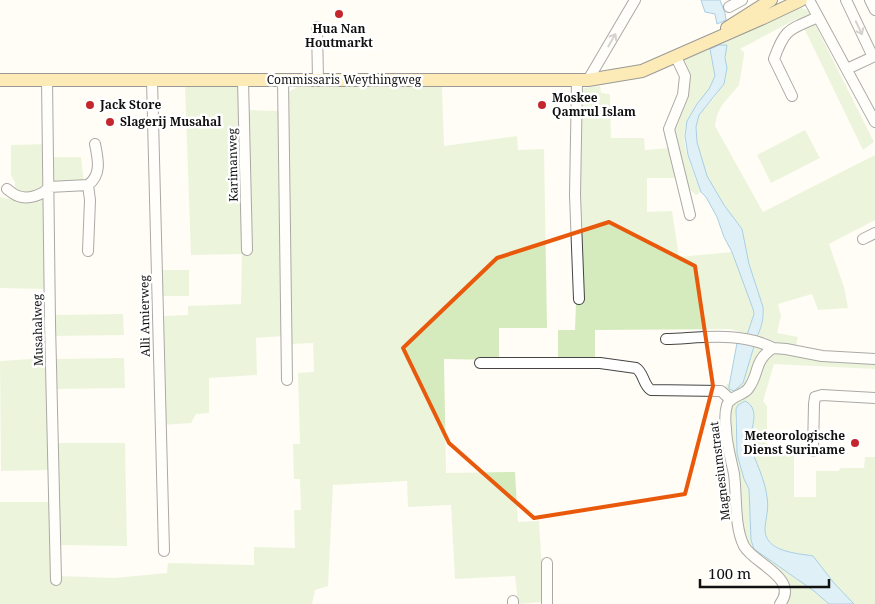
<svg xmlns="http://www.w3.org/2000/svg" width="875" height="604" font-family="'Noto Serif',serif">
	<rect width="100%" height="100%" fill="#fffdf5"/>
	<path fill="#d5ebbd" d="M 802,8 L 809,11 L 810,17 L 800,22 L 798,18 L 740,49 L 744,52 L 744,55 L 739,85 L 722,105 L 717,115 L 715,126 L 763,212 L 875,155 L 875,220 L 829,244 L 844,287 L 848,308 L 818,310 L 812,294 L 778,304 L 781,316 L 777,333 L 798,337 L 796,345 L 771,344 L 756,338 L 764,314 L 763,307 L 749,264 L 742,229 L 724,205 L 707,176 L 697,142 L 696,127 L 699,115 L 715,97 L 723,84 L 726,78 L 726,45 L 719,45 L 795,10 Z
		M 814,22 L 874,142 L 863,150 L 803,26 Z
		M 710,49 C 712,56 715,64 715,72 C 716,90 689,110 685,129 C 681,146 695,176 701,192 L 696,195 L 687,187 L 673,134 L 689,74 L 683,60 Z
		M 600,86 L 601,93 L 610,94 L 611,138 L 644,138 L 645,150 L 671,148 L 678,178 L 647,178 L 647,212 L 672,211 L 679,257 L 732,252 L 753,309 L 754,314 L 747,335 L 730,329 L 595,330 L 595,359 L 558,359 L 558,330 L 575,330 L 576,303 L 583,302 L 578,195 L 580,91 L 584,88 Z
		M 185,87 L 240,87 L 245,254 L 251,254 L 246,110 L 281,111 L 283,336 L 256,338 L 257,375 L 209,378 L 209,413 L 196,414 L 191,423 L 163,425 L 161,316 L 188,315 L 188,306 L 241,304 L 242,254 L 191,255 Z
		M 297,87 L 442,87 L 444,146 L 517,136 L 518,150 L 544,149 L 547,328 L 499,328 L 499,360 L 444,359 L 446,473 L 515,472 L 518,522 L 539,521 L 544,602 L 518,604 L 515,576 L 455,579 L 451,505 L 408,507 L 407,481 L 333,485 L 328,586 L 315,590 L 312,604 L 0,604 L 0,502 L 51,502 L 53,584 L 59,584 L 59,576 L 114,578 L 167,573 L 168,563 L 254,565 L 254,547 L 295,548 L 294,510 L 301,510 L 300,479 L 294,479 L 293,444 L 300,444 L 298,373 L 314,372 L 313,343 L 291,344 L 287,99 L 289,92 Z
		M 805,130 L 820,158 L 771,183 L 757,155 Z
		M 46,144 L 44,190 L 24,194 L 15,190 L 15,183 L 11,175 L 11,145 Z
		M 52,157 L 81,157 L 84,184 L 53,184 Z
		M 0,197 L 15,200 L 47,197 L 47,289 L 0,288 Z
		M 160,270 L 189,270 L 189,296 L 161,296 Z
		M 123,314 L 124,335 L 53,336 L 53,315 Z
		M 755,343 L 766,348 C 762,350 759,351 757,355 C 751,366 745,405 726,389 L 726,384 L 730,383 L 730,389 L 734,391 L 743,383 Z
		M 779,352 L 875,363 L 875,369 L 774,364 L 763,401 L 767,406 L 767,446 L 794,448 L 794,497 L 816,497 L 816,471 L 838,471 L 841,468 L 864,468 L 865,457 L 875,457 L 875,604 L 854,604 L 834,583 L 813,556 L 783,551 L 771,543 L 767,537 L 765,530 L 767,495 L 749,441 L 754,412 L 735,417 L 737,454 L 744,479 L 749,489 L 751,540 L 754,549 L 814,591 L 829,604 L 785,604 L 788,600 L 788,590 L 752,552 L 743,533 L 732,444 L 730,413 L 733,405 L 768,357 Z
		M 48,358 L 51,470 L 1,471 L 0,361 Z
		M 124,358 L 125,388 L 54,389 L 53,359 Z
		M 55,443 L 125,443 L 127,546 L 57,545 Z"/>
	<path fill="#b9e0f7" stroke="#3f96cf" d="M 701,0 L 720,0 L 725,13 L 726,20 L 717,24 L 715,14 L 705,12 Z
		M 719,45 L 727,45 L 725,58 L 727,68 L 724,84 L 699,115 L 696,127 L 697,142 L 707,176 L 724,205 L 742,229 L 749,264 L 763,307 C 764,318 761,330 756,338 L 747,335 L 754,314 L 753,309 L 732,252 L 724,237 L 717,217 L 706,197 L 701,192 L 688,155 L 685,136 L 687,121 L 697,104 L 709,89 L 715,76 L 710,49 Z
		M 740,340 L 755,343 L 743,383 L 734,391 L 729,389 L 729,386 L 737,343 Z
		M 745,401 C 763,410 748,432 750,446 C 756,462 765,480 767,497 C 769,508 766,517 765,528 C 764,552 796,553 813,556 L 834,583 L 854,604 L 829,604 L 814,591 L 754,549 L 751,540 L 749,489 L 744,479 L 737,454 L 736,409 L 738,405 Z"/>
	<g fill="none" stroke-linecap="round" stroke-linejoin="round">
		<defs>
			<path id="minor" d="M 809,0 L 875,122
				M 846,0 L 873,57
				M 870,0 L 875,10
				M 729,7 L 742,0
				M 317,27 L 318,80
				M 676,57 L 685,76 L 683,95 L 669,129 L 690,215
				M 847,69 L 875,56
				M 47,79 L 50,323 L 56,580
				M 152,80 L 164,551
				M 243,80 L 247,250
				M 283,80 L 287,380
				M 588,80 L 635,0
				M 577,81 L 575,195 L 579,299
				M 792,96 L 774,59 C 785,28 789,30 818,17
				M 88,185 C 102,175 98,159 95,144
				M 7,189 C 10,191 14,195 18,196 C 28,200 43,195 49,187 L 88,185 L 90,200 L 88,251
				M 863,239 L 875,233
				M 666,339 C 702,338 740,331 773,348
				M 480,363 L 600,363 L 636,368 C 644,373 643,385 651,390 L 721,391 L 731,400
				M 813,451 L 814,404 L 815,397 L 822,395 L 875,398
				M 547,563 L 547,604
				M 513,601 L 513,604
				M 780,604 C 800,578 754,564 744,546 C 734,526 737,496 734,474 C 731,459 726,443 726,428 C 725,421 725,412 727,405 C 730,396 742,396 748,389 C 760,374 753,361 773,348 L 786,349 L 822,356 L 875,359"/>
			<path id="major" d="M 727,28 L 771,0
				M 0,80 L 588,80 L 642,71 L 763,18 L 801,0"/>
		</defs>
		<use href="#minor" stroke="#444" stroke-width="12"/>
		<use href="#major" stroke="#222" stroke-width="14"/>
		<use href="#minor" stroke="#fff" stroke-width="10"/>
		<use href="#major" stroke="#f9d66b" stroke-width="12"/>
	</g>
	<defs><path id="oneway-shaft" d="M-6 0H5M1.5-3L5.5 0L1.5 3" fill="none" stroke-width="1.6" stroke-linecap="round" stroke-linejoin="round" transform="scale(1.25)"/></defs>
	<g stroke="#a0a0a0">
		<use href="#oneway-shaft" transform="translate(859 28) rotate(65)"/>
		<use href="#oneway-shaft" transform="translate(612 40) rotate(-60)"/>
	</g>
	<path d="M0 0H875V604H0ZM 609,222 L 695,266 L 713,386 L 685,494 L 534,518 L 449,443 L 403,348 L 497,258 Z" fill="#fffdf5" fill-opacity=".55" fill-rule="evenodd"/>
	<path fill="none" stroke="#e8590c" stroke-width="4" stroke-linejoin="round" d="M 609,222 L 695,266 L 713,386 L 685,494 L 534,518 L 449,443 L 403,348 L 497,258 Z"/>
	<g fill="#c4262e" stroke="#fff" stroke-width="2">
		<circle cx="339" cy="14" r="5"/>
		<circle cx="90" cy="105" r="5"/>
		<circle cx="542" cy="105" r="5"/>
		<circle cx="110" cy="122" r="5"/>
		<circle cx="855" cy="443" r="5"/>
	</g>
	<g text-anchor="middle" stroke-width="5" stroke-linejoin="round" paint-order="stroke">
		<g font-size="12" font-weight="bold" fill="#111" stroke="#fff" text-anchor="start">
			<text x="339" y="33" text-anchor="middle">Hua Nan<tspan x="339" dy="14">Houtmarkt</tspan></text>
			<text x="552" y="102">Moskee<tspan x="552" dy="14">Qamrul Islam</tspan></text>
			<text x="100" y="109">Jack Store</text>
			<text x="120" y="126">Slagerij Musahal</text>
			<text x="845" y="440" text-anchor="end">Meteorologische<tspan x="845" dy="14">Dienst Suriname</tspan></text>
		</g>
		<g font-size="12" fill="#111" stroke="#fff">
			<text x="344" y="84">Commissaris Weythingweg</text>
			<text transform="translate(233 165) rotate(-91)" y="4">Karimanweg</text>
			<text transform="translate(145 316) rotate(-91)" y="4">Alli Amierweg</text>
			<text transform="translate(38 330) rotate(-91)" y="4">Musahalweg</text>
			<text transform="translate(720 471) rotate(-97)" y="4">Magnesiumstraat</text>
		</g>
	</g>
	<path d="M700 579v8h129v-8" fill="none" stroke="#111111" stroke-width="2.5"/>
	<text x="708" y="579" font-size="15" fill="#111111" stroke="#ffffff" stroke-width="4" paint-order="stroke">100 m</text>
</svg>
